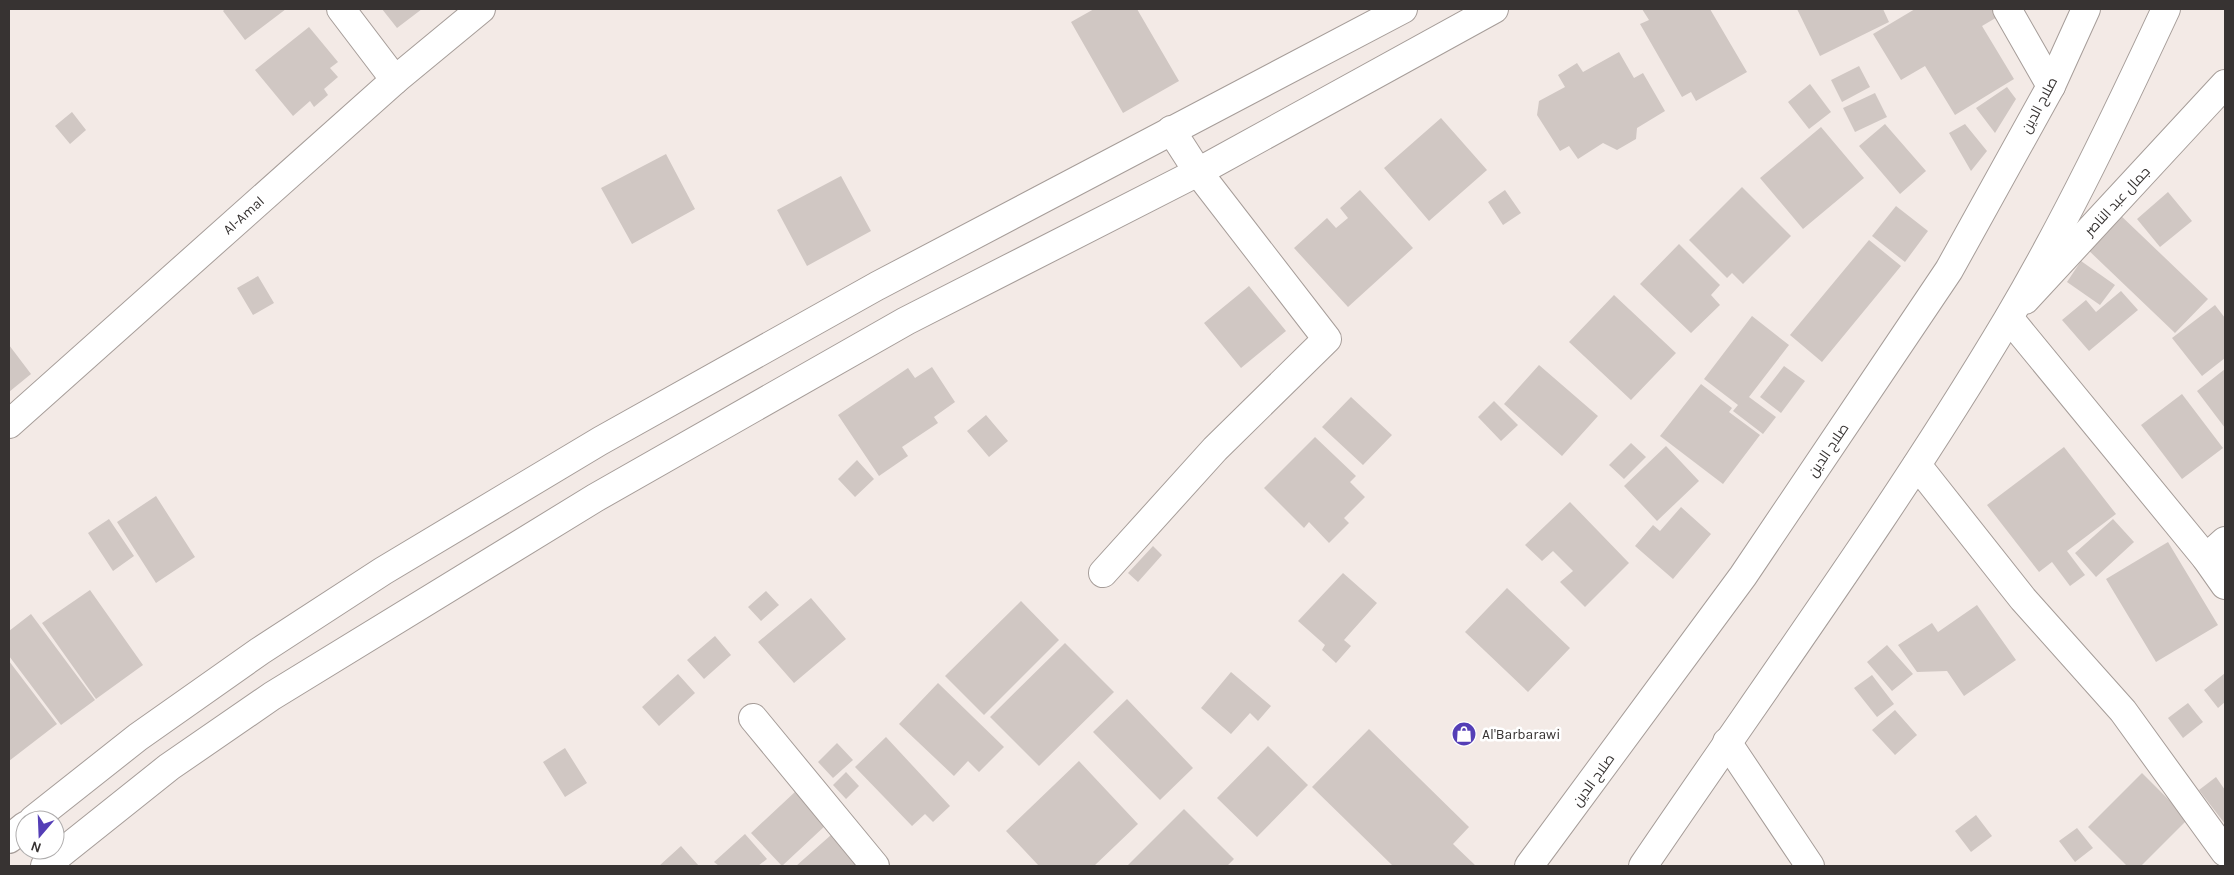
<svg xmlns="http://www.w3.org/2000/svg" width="2234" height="875" font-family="Karla,Cairo,sans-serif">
	<rect width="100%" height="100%" fill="#f3eae6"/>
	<path fill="#d0c7c3" d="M 225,9 L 286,9 L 245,40 L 223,11 Z
		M 382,9 L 422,9 L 397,28 Z
		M 1094,9 L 1137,9 L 1179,81 L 1123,113 L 1071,22 Z
		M 1642,9 L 1710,9 L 1747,72 L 1696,101 L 1691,92 L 1682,97 L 1640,24 L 1649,20 Z
		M 1797,9 L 1883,9 L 1889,22 L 1820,56 Z
		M 1915,9 L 1995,9 L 1999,16 L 1982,26 L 2014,79 L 1955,115 L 1925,66 L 1901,80 L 1873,34 Z
		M 309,27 L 338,62 L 330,68 L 338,77 L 324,89 L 328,95 L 314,107 L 310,101 L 293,116 L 255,70 Z
		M 1619,52 L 1634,78 L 1643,73 L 1665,111 L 1637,128 L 1636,139 L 1617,150 L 1603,143 L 1578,159 L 1569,146 L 1560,151 L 1537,115 L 1539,101 L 1565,87 L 1558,75 L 1577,63 L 1583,72 Z
		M 1859,66 L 1870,87 L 1842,102 L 1831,80 Z
		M 1810,84 L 1831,112 L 1809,129 L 1788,102 Z
		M 2007,87 L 2016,99 L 1995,133 L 1976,108 Z
		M 1875,93 L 1887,117 L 1855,132 L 1843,108 Z
		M 72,112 L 86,130 L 70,144 L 55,126 Z
		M 1441,118 L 1487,170 L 1429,221 L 1384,168 Z
		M 1885,124 L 1926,171 L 1900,194 L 1859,146 Z
		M 1965,124 L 1987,151 L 1971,171 L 1949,133 Z
		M 1821,127 L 1864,178 L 1803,229 L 1760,178 Z
		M 666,154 L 695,209 L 632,244 L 601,188 Z
		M 841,176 L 871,231 L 807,266 L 777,210 Z
		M 1742,187 L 1791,236 L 1743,284 L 1732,273 L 1727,278 L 1689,240 Z
		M 1360,190 L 1413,248 L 1348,307 L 1294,248 L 1327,218 L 1336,228 L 1348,218 L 1340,208 Z
		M 1505,190 L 1521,213 L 1503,225 L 1488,202 Z
		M 2168,192 L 2192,221 L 2160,247 L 2137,219 Z
		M 1896,206 L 1928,231 L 1905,262 L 1872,236 Z
		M 2117,212 L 2208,299 L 2175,333 L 2084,246 Z
		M 1869,240 L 1901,266 L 1822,362 L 1790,335 Z
		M 1679,244 L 1720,285 L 1711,295 L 1720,305 L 1691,333 L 1640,284 Z
		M 2081,261 L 2115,285 L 2100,305 L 2067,282 Z
		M 258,276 L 274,303 L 253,315 L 237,288 Z
		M 1249,286 L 1286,331 L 1241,368 L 1204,323 Z
		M 2121,291 L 2138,310 L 2089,351 L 2062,320 L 2086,300 L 2096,312 Z
		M 1614,295 L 1676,353 L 1631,400 L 1569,342 Z
		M 2215,305 L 2225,318 L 2225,358 L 2202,376 L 2172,338 Z
		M 1752,316 L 1789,345 L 1749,397 L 1776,417 L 1763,434 L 1733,411 L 1738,405 L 1704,379 Z
		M 9,345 L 31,374 L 9,392 Z
		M 1539,365 L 1598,416 L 1562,456 L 1504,404 Z
		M 1784,366 L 1805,381 L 1781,413 L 1760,397 Z
		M 932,367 L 955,402 L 934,417 L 938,423 L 902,447 L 908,456 L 879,476 L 838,415 L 908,368 L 915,378 Z
		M 2225,369 L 2225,428 L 2197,391 Z
		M 1701,384 L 1732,408 L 1729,412 L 1760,435 L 1723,484 L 1660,436 Z
		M 2182,394 L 2223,448 L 2182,479 L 2141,425 Z
		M 1351,397 L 1392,435 L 1363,465 L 1322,427 Z
		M 1494,401 L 1518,425 L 1501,441 L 1478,417 Z
		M 986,415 L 1008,441 L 989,457 L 967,431 Z
		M 1315,437 L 1356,476 L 1350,482 L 1365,497 L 1344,518 L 1349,523 L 1329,543 L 1309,522 L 1304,528 L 1264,488 Z
		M 1631,443 L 1646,457 L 1624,479 L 1609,465 Z
		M 1666,446 L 1699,481 L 1657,521 L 1624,486 Z
		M 2064,447 L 2116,514 L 2067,551 L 2085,575 L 2070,586 L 2052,562 L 2039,572 L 1987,505 Z
		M 857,460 L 874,479 L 855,497 L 838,479 Z
		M 156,496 L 195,557 L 156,583 L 117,522 Z
		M 1570,502 L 1629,563 L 1585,607 L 1560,582 L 1573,571 L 1553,551 L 1542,561 L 1525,545 Z
		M 1681,507 L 1711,534 L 1673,579 L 1635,546 L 1653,525 L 1660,531 Z
		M 109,519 L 134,556 L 113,571 L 88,533 Z
		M 2113,519 L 2134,542 L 2096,577 L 2075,553 Z
		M 2168,542 L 2218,625 L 2156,662 L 2106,579 Z
		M 1153,546 L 1162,555 L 1138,582 L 1128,573 Z
		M 1343,573 L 1377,603 L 1344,640 L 1351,646 L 1336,663 L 1322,650 L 1325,645 L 1298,621 Z
		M 1507,588 L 1570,648 L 1528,692 L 1465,632 Z
		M 90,590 L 143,665 L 96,699 L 42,623 Z
		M 766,591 L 779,605 L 761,621 L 748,607 Z
		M 811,598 L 846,639 L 794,683 L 758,642 Z
		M 1021,601 L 1059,640 L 984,715 L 945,676 Z
		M 1977,605 L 2016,660 L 1964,696 L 1947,671 L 1917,672 L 1898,645 L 1932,623 L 1938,632 Z
		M 31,614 L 95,700 L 61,725 L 9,656 L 9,631 Z
		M 715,636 L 731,655 L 704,679 L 687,660 Z
		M 1065,643 L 1114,692 L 1039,766 L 990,717 Z
		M 1887,645 L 1913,674 L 1892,691 L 1867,662 Z
		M 9,661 L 57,724 L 9,761 Z
		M 1231,672 L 1271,706 L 1258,721 L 1250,713 L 1231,734 L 1201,708 Z
		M 2225,673 L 2225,702 L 2218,708 L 2204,690 Z
		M 678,674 L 695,693 L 659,726 L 642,707 Z
		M 1872,675 L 1894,704 L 1877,717 L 1854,688 Z
		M 938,683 L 1004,747 L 979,772 L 968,761 L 954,776 L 899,724 Z
		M 1127,699 L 1193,768 L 1160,800 L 1093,732 Z
		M 2188,703 L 2203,722 L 2183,738 L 2168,718 Z
		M 1895,710 L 1917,735 L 1895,755 L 1872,730 Z
		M 1369,729 L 1469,827 L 1453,844 L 1476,866 L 1393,866 L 1312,787 Z
		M 886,737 L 950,806 L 933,822 L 925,814 L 912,826 L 855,767 Z
		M 837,743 L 853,760 L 833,778 L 818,762 Z
		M 1268,746 L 1308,785 L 1257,837 L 1217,798 Z
		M 565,748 L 587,783 L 565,797 L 543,762 Z
		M 1079,761 L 1138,824 L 1094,866 L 1039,866 L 1006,831 Z
		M 846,772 L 859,786 L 846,799 L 833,785 Z
		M 2142,773 L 2188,819 L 2141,866 L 2127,866 L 2088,827 Z
		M 2216,777 L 2225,790 L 2225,824 L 2199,790 Z
		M 796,791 L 827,824 L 782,866 L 751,833 Z
		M 1184,809 L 1234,859 L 1227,866 L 1127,866 Z
		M 1976,815 L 1992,836 L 1971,852 L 1955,831 Z
		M 2077,828 L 2093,848 L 2075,862 L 2059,841 Z
		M 745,834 L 767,859 L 758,866 L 719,866 L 714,862 Z
		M 831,835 L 859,866 L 796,866 Z
		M 681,846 L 699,866 L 659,866 Z"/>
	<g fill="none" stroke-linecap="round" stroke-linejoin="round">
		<defs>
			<g id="minor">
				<path d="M 341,9 L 395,80"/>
				<path d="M 2007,9 L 2051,86"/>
				<path d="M 2009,318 L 2206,558 L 2225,585"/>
				<path id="s1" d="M 9,424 L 395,80 L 481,9"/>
				<path d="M 1917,465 L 2023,599 L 2123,711 L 2225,852"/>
				<path d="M 2206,558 L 2225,541"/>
				<path d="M 1103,573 L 1215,449 L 1327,339 L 1198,172 L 1171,130"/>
				<path d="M 753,718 L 875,866"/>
				<path d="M 1727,742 L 1810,866"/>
				<path d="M 33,820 L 138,737 L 260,651 L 383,571 L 600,441 L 877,286 L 1403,9"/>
				<path d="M 9,839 L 25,826"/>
				<path d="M 45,866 L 169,767 L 272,696 L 595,498 L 906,321 L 1198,172 L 1494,9"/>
			</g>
			<path id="major" d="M 2025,300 L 2225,84"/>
			<path id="highway" d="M 1529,866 L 1743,576 L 1949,270 L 2051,86 L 2086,9
				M 1643,866 C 1766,685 1896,507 2008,319 C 2067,219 2117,114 2166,9"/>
		</defs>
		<use href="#minor" stroke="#a69d99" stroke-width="30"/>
		<use href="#major" stroke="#a69d99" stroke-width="30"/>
		<use href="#highway" stroke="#a69d99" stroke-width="30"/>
		<use href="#minor" stroke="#fff" stroke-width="28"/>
		<use href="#major" stroke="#fff" stroke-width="28"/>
		<use href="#highway" stroke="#fff" stroke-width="28"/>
	</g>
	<defs>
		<symbol id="shop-disc" viewBox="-11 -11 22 22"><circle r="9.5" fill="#543eb6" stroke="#fff"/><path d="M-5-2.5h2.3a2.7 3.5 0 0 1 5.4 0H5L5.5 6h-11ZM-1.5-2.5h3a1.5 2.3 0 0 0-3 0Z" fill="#fff"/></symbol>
	</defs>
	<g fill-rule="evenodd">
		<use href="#shop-disc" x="1450" y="720" width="28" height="28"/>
	</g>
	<g text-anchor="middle" stroke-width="5" stroke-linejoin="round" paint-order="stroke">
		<g font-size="14" fill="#373332" stroke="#fff">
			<text transform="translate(2039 105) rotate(-62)" y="5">صلاح الدين</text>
			<text transform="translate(2117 201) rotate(-47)" y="5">جمال عبد الناصر</text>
			<text dy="5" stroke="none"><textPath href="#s1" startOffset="314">Al-Amal</textPath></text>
			<text transform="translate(1828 450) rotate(-56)" y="5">صلاح الدين</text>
			<text transform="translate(1593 780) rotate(-54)" y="5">صلاح الدين</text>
		</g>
		<g font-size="14" fill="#373332" stroke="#fff" text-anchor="start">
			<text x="1482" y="739">Al'Barbarawi</text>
		</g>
	</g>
	<rect width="2234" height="875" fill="none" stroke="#373332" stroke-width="20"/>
	<g transform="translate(40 835) rotate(199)"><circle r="24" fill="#ffffff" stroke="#afadad"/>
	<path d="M0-4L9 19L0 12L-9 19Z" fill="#543eb6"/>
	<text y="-8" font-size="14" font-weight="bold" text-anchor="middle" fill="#373332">N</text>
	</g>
</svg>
